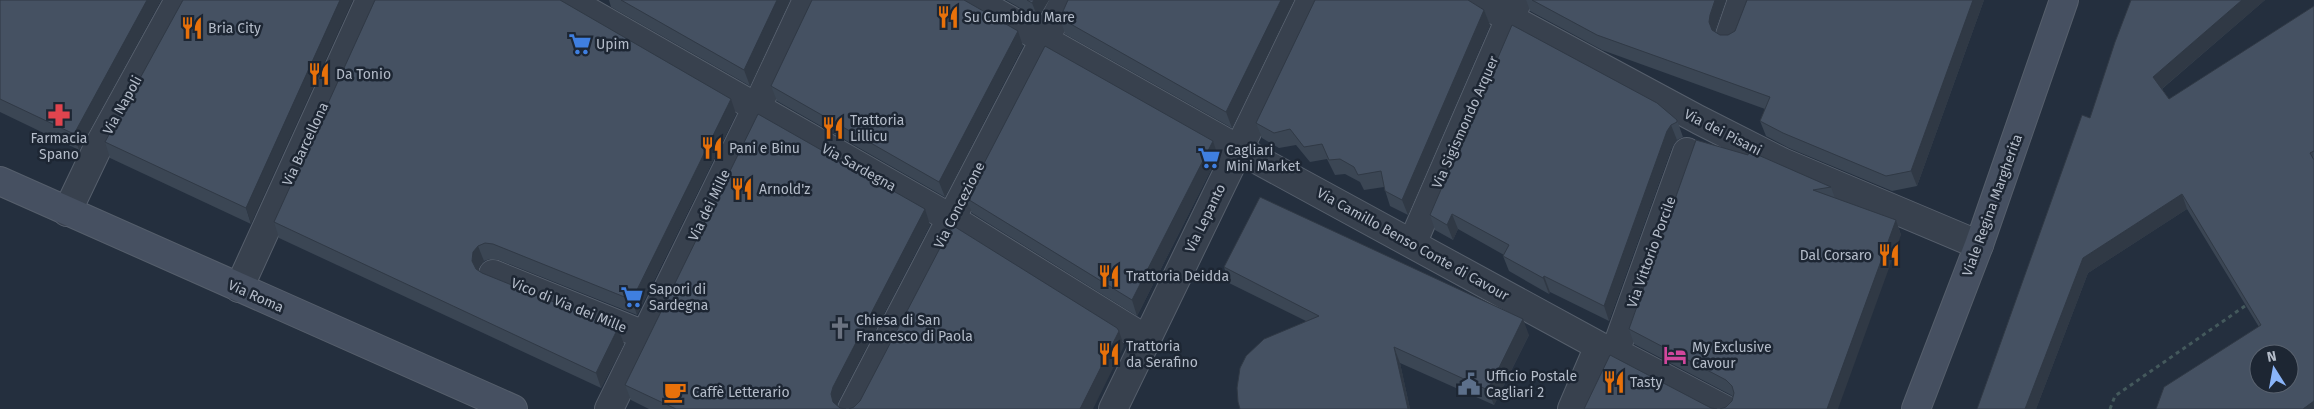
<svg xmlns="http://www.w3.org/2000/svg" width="2314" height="409" font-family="'Fira Sans',sans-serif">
	<rect width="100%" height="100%" fill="#242f3e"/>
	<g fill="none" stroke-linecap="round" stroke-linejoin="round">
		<defs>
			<path id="street" d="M 568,0 L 952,219 L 1147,340
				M 974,0 L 1238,149 L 1599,346 L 1615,352 L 1724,409
				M 1476,0 L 1699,120 L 1782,162 L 1979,245
				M 1730,35 L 1742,0
				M 67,212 L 98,147 L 179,0
				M 1412,244 L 1518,0
				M 493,274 L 644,335
				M 239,288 L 370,0
				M 1615,352 L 1687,152
				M 609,409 L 756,109 L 807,0
				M 852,409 L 1065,0
				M 1113,409 L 1311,0
				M 1572,409 L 1599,346"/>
			<path id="secondary" d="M 0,181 L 513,409
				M 1916,409 L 1979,245 L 2064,0"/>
		</defs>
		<use href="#street" stroke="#565f6c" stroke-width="30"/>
		<use href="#secondary" stroke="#565f6c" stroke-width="30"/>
		<path stroke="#44595c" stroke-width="3" stroke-dasharray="4 4" stroke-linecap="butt" d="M 2110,409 L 2115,396 L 2245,306"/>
		<use href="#street" stroke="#38414e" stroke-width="28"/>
		<use href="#secondary" stroke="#465061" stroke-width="28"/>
	</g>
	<path fill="#3b4654" d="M 0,0 L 161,0 L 79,150 L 0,112 Z
		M 183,0 L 251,224 L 110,158 L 105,142 Z
		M 609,0 L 790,0 L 750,86 L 611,7 Z
		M 1006,0 L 1049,0 L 1038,18 Z
		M 1294,0 L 1232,128 L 1065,34 L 1060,18 Z
		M 1526,0 L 1726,0 L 1715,31 L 1720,35 L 1728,35 L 1735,31 L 1747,0 L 1984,0 L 1917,186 L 1892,191 L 1789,148 L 1766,136 L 1760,121 L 1765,109 L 1602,50 L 1530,11 Z
		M 2131,0 L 2265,0 L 2162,89 L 2169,99 L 2314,6 L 2314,409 L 2259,327 L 2187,209 L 2088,273 L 2036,409 L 1977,409 L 2090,118 Z
		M 1484,10 L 1490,25 L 1408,215 L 1390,206 L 1384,187 L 1364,190 L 1360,182 L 1345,174 L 1335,175 L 1327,159 L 1310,162 L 1296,145 L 1279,148 L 1262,138 L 1256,123 Z
		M 1018,31 L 1023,46 L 945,197 L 777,101 L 771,86 Z
		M 736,114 L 637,315 L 499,260 L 490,259 L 484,261 L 479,268 L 478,271 L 482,273 L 618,328 L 624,344 L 601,388 L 279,238 L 274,222 Z
		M 1677,120 L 1683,137 L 1677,140 L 1672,147 L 1609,321 L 1550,292 L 1549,294 L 1509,271 L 1503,256 L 1504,255 L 1458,229 L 1453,240 L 1435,230 L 1430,215 Z
		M 1696,140 L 1831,187 L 1835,198 L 1896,220 L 1901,235 L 1726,407 L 1732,401 L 1733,397 L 1731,395 L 1634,344 L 1629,329 Z
		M 1213,141 L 1218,156 L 1137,316 L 972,213 L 966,198 Z
		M 930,225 L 838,402 L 837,406 L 840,408 L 846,409 L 649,409 L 631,400 L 625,385 Z
		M 1224,267 L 1529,335 L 1494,405 L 1400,363 L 1410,409 L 1240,409 L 1306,321 L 1229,283 Z"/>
	<path fill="#303945" d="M 147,0 L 161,0 L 79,150 L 74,134 Z
		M 340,0 L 353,0 L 251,224 L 246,208 Z
		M 777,0 L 790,0 L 750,86 L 744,70 Z
		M 1034,0 L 1049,0 L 1038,18 L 1032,3 Z
		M 1281,0 L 1294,0 L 1232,128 L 1226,112 Z
		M 1715,0 L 1726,0 L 1715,30 L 1715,38 L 1709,22 L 1710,15 Z
		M 1973,0 L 1984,0 L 1917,186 L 1911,171 Z
		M 2242,0 L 2265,0 L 2158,92 L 2153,77 Z
		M 1484,10 L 1490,25 L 1408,215 L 1402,200 Z
		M 1018,31 L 1023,46 L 945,197 L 939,182 Z
		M 731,99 L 736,114 L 637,315 L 632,300 Z
		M 1671,125 L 1677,140 L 1672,147 L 1609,321 L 1604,306 L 1667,131 Z
		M 1213,141 L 1218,156 L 1137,316 L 1132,300 Z
		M 2182,194 L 2187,209 L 2088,273 L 2036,409 L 2025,409 L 2083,258 Z
		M 925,209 L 930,225 L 838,402 L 836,409 L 833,402 L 831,394 L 833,387 Z
		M 1452,214 L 1458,229 L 1453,240 L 1447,225 Z
		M 1896,220 L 1901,235 L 1838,409 L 1827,409 Z
		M 478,246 L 484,261 L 479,268 L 478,277 L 472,261 L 473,252 Z
		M 1544,276 L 1550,292 L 1549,294 L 1543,278 Z
		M 1523,319 L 1529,335 L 1494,405 L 1488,390 Z
		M 618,328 L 624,344 L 601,388 L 596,373 Z
		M 1119,331 L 1124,346 L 1093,409 L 1080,409 Z
		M 1394,347 L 1400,363 L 1410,409 L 1408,409 Z
		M 2314,401 L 2314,409 L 2303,409 Z"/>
	<path fill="#455162" stroke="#303945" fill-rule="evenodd" d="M 0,0 L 147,0 L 74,134 L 0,99 Z
		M 183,0 L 340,0 L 246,208 L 105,142 Z
		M 375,0 L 560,0 L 731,99 L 632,300 L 493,244 L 485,243 L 478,246 L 473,252 L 472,261 L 476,269 L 482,273 L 618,328 L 596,373 L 274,222 Z
		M 621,0 L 777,0 L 744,70 Z
		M 812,0 L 964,0 L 1018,31 L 939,182 L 771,86 Z
		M 1027,0 L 1034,0 L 1032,3 Z
		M 1068,0 L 1281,0 L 1226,112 L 1060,18 Z
		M 1315,0 L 1468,0 L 1484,10 L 1402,200 L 1385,191 L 1381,171 L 1358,175 L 1354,167 L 1340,159 L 1329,160 L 1322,144 L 1304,147 L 1290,129 L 1274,133 L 1256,123 Z
		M 1532,0 L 1715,0 L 1710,15 L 1709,22 L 1712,30 L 1720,35 L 1728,35 L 1735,31 L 1747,0 L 1973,0 L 1911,171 L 1886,176 L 1783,133 L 1760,121 L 1770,97 L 1597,35 Z
		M 2131,0 L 2242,0 L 2153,77 L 2169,99 L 2314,6 L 2314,151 L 2310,153 L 2314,160 L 2314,401 L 2303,409 L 2156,409 L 2164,387 L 2261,325 L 2182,194 L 2083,258 L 2025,409 L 1977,409 L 2082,115 L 2090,118 L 2115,42 ZM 2259,354 L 2289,354 L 2289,384 L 2259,384 Z
		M 1512,25 L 1657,103 L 1677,120 L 1677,122 L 1671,125 L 1667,131 L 1604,306 L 1544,276 L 1543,278 L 1503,256 L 1509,245 L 1452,214 L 1447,225 L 1430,215 Z
		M 1045,46 L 1213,141 L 1132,300 L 966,198 Z
		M 758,114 L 925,209 L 833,387 L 831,394 L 833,402 L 840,408 L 846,409 L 676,409 L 625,385 Z
		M 1696,140 L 1748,155 L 1749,151 L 1831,187 L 1813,190 L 1896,220 L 1827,409 L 1720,409 L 1726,407 L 1732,401 L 1734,393 L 1732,386 L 1726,380 L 1629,329 Z
		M 1260,197 L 1523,319 L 1488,390 L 1394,347 L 1408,409 L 1240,409 L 1238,402 L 1237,388 L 1240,368 L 1246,356 L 1264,339 L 1319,316 L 1224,267 Z
		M 952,225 L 1117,328 L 1119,331 L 1080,409 L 849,409 L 854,407 L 860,401 Z
		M 1610,355 L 1711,408 L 1717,409 L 1584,409 Z"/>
	<defs>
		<symbol id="restaurant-bare" viewBox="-9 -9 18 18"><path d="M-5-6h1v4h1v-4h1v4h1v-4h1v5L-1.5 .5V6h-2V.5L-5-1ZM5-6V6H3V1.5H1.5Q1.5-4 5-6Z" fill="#e8710a" stroke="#1d2633" stroke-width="2.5" paint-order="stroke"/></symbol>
		<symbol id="supermarket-bare" viewBox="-9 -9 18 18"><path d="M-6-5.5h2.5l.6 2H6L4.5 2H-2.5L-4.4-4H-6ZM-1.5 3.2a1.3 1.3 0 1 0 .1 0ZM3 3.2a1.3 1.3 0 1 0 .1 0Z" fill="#3f7fe0" stroke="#1d2633" stroke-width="2.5" paint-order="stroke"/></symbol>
		<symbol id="pharmacy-bare" viewBox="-9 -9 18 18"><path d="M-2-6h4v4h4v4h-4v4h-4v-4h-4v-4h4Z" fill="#e0444e" stroke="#1d2633" stroke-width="2.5" paint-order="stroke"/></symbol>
		<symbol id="church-bare" viewBox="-9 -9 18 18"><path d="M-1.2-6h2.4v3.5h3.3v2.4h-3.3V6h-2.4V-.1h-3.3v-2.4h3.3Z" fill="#6b7280" stroke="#1d2633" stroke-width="2.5" paint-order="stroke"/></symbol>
		<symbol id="hotel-bare" viewBox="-9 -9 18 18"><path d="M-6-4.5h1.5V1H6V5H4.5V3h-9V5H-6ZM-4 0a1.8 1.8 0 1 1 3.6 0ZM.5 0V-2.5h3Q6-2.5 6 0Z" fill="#d1479c" stroke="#1d2633" stroke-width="2.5" paint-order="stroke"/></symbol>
		<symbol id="civic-bare" viewBox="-9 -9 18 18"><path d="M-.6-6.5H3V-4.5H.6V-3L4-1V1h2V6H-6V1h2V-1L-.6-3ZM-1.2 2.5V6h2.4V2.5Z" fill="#5c6f8a" stroke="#1d2633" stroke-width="2.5" paint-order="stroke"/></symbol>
		<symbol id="cafe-bare" viewBox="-9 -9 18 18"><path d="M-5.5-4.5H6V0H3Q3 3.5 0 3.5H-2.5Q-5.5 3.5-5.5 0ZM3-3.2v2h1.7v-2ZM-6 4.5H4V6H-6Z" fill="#e8710a" stroke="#1d2633" stroke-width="2.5" paint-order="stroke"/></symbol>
	</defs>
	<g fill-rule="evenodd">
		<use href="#restaurant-bare" x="932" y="1" width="32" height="32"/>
		<use href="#restaurant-bare" x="176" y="12" width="32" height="32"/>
		<use href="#supermarket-bare" x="564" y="28" width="32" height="32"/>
		<use href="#restaurant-bare" x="303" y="58" width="32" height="32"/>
		<use href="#pharmacy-bare" x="43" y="99" width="32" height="32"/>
		<use href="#restaurant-bare" x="817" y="112" width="32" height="32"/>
		<use href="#restaurant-bare" x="696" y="132" width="32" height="32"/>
		<use href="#supermarket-bare" x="1193" y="142" width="32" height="32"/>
		<use href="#restaurant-bare" x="726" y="173" width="32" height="32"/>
		<use href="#restaurant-bare" x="1873" y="239" width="32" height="32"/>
		<use href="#restaurant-bare" x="1093" y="260" width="32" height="32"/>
		<use href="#supermarket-bare" x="616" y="281" width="32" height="32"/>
		<use href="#church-bare" x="824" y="312" width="32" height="32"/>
		<use href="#restaurant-bare" x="1093" y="338" width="32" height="32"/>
		<use href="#hotel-bare" x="1659" y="339" width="32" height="32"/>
		<use href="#restaurant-bare" x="1598" y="366" width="32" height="32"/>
		<use href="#civic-bare" x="1453" y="368" width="32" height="32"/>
		<use href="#cafe-bare" x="659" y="376" width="32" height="32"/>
	</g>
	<g text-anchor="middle" stroke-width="5" stroke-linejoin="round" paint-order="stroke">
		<g font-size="14" fill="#b4bcc9" stroke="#1d2633" text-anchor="start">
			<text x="964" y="22">Su Cumbidu Mare</text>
			<text x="208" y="33">Bria City</text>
			<text x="596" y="49">Upim</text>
			<text x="336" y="79">Da Tonio</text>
			<text x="850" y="125">Trattoria<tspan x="850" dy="16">Lillicu</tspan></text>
			<text x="59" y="143" text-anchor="middle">Farmacia<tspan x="59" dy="16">Spano</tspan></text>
			<text x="729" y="153">Pani e Binu</text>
			<text x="1226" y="155">Cagliari<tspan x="1226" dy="16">Mini Market</tspan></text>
			<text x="759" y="194">Arnold'z</text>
			<text x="1872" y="260" text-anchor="end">Dal Corsaro</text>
			<text x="1126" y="281">Trattoria Deidda</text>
			<text x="649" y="294">Sapori di<tspan x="649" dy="16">Sardegna</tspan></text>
			<text x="856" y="325">Chiesa di San<tspan x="856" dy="16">Francesco di Paola</tspan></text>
			<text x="1126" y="351">Trattoria<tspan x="1126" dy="16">da Serafino</tspan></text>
			<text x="1692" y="352">My Exclusive<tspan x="1692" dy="16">Cavour</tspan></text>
			<text x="1486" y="381">Ufficio Postale<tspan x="1486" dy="16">Cagliari 2</tspan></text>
			<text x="1630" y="387">Tasty</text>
			<text x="692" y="397">Caffè Letterario</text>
		</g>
		<g font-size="14" fill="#b4bcc9" stroke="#1d2633">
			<text transform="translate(122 105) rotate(-61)" y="5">Via Napoli</text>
			<text transform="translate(1465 122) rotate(-66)" y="5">Via Sigismondo Arquer</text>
			<text transform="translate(1723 132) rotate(27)" y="5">Via dei Pisani</text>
			<text transform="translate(305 144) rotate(-65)" y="5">Via Barcellona</text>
			<text transform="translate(859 167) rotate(29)" y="5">Via Sardegna</text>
			<text transform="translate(709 205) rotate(-64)" y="5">Via dei Mille</text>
			<text transform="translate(959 205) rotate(-63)" y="5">Via Concezione</text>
			<text transform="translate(1992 205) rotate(-70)" y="5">Viale Regina Margherita</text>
			<text transform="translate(1205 218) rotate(-64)" y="5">Via Lepanto</text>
			<text transform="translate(1413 244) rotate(29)" y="5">Via Camillo Benso Conte di Cavour</text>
			<text transform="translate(1651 252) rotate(-70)" y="5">Via Vittorio Porcile</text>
			<text transform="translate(256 296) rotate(24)" y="5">Via Roma</text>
			<text transform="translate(569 305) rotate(22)" y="5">Vico di Via dei Mille</text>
		</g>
	</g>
	<g transform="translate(2274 369) rotate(349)"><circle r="24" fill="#1d2633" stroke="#59626f"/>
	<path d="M0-4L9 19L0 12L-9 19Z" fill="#8ab4f8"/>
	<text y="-8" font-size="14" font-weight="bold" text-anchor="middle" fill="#b4bcc9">N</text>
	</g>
</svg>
